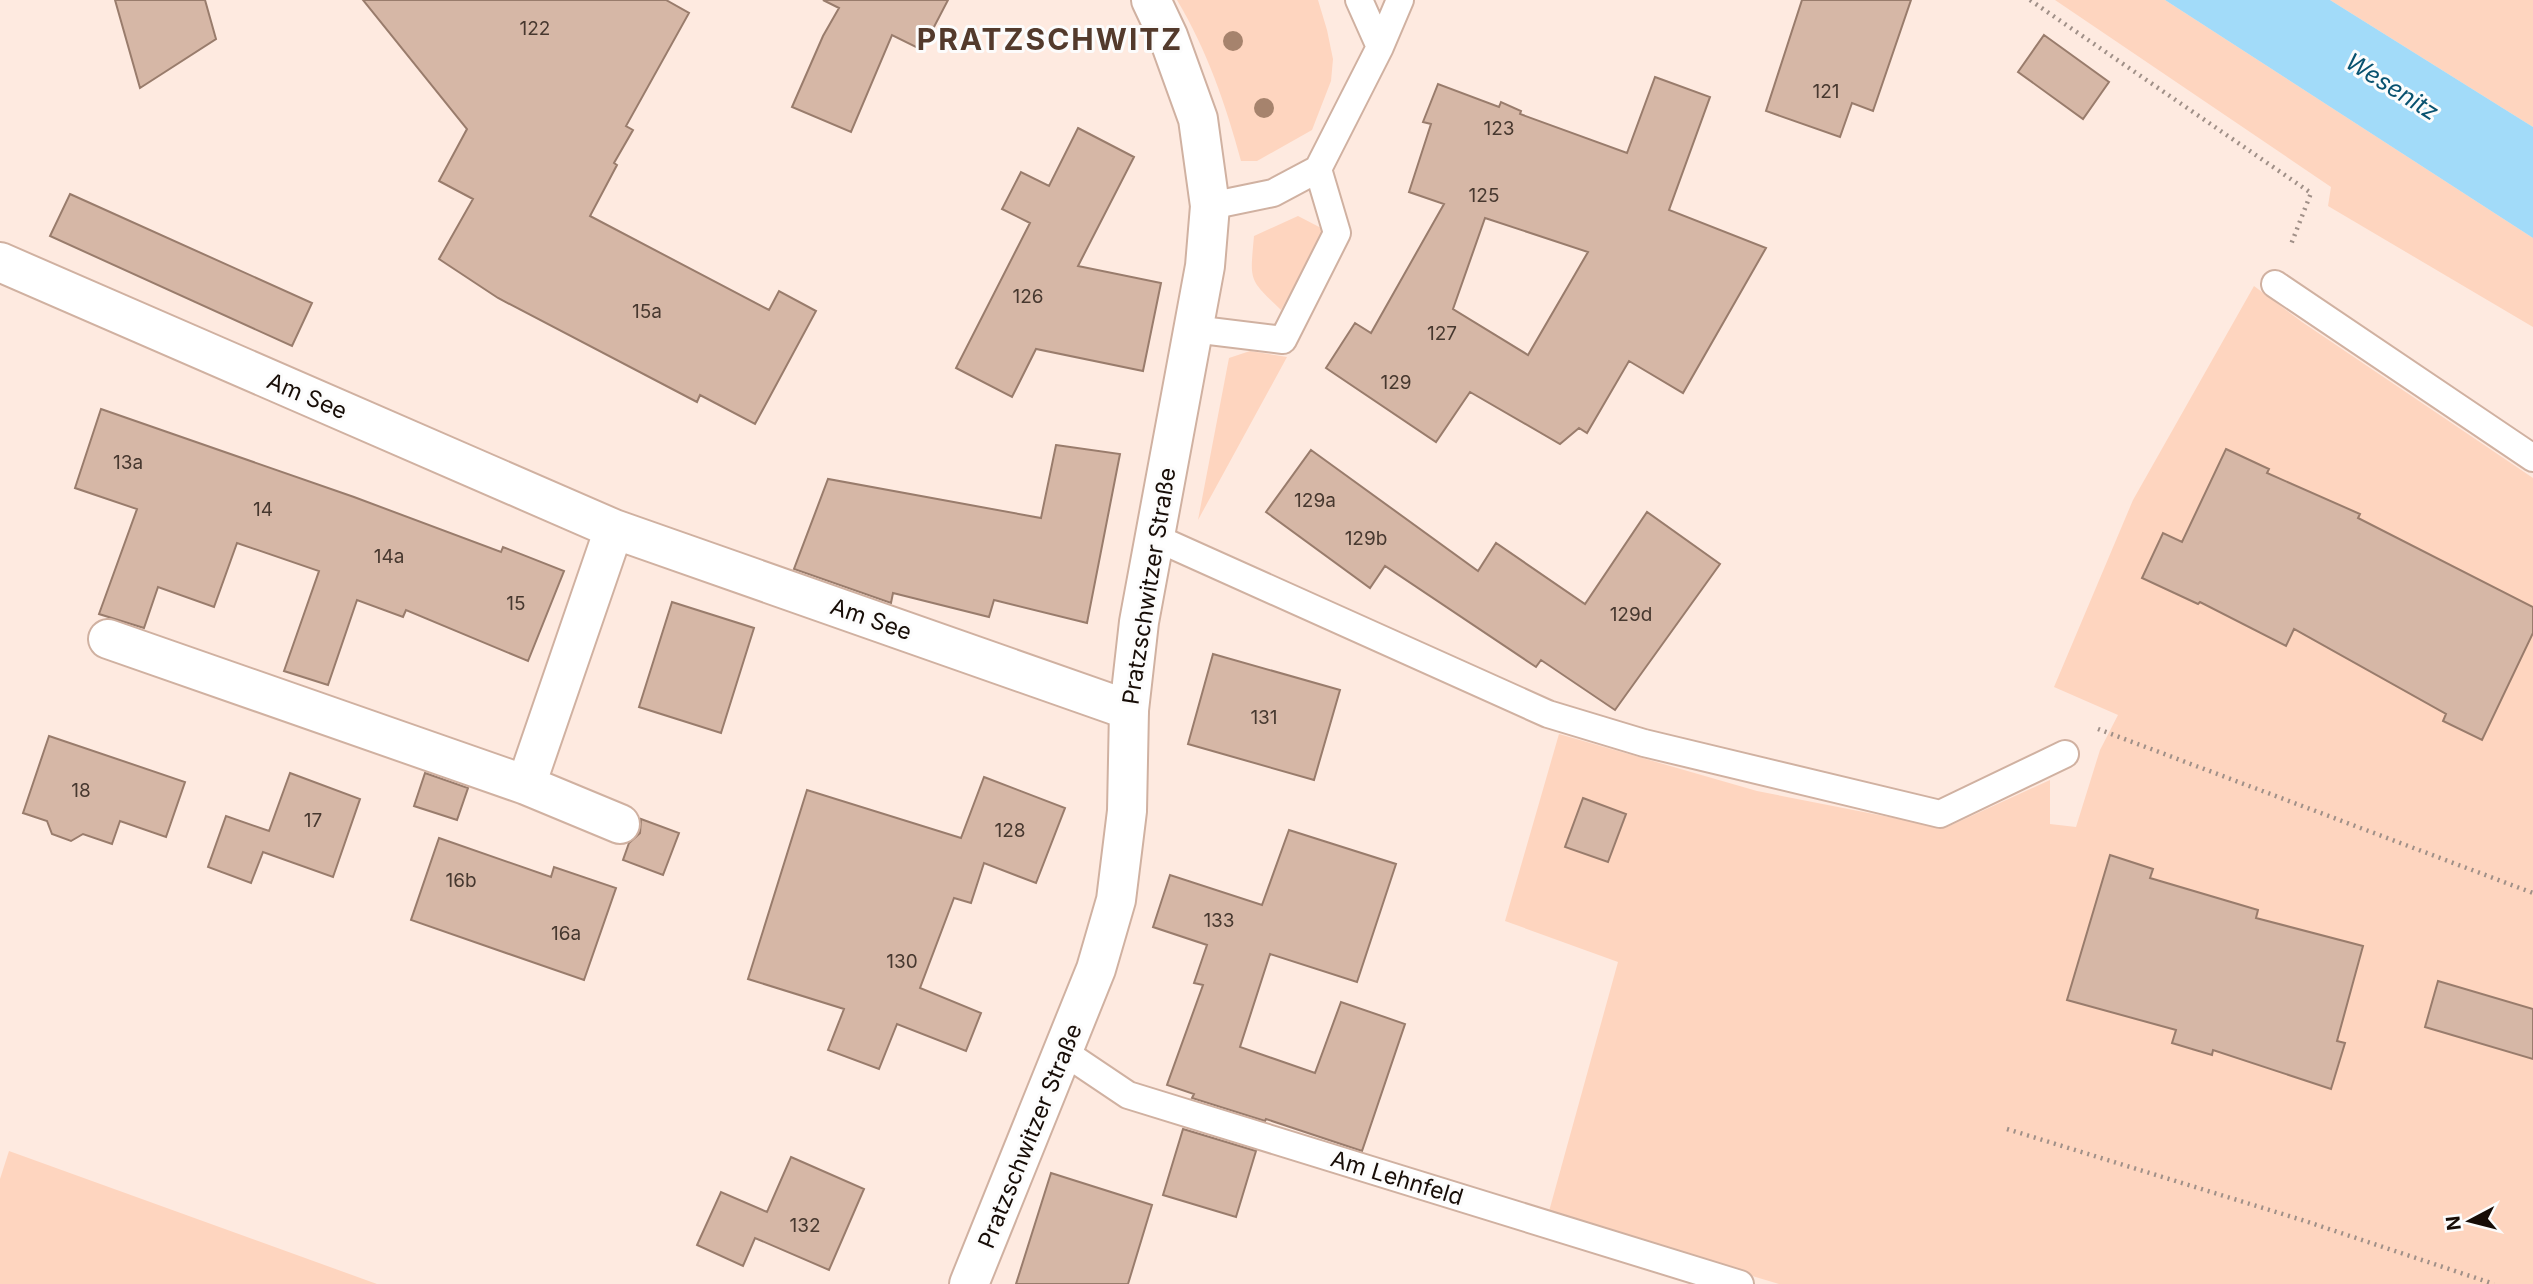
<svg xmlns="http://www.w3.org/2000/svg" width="2533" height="1284" font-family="Inter,sans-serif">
	<rect width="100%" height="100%" fill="#feeae0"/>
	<path fill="#fed5bf" d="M 1177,0 L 1318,0 L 1327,30 L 1333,59 L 1331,81 L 1312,130 L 1257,161 L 1241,161 C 1226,105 1207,50 1177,0 Z
		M 2055,0 L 2165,0 L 2533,238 L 2533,327 L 2328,206 L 2331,187 Z
		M 2330,0 L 2533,0 L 2533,127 Z
		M 1298,216 L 1325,230 L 1281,310 C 1248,278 1250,282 1254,236 Z
		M 2254,286 L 2302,322 L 2533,478 L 2533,1284 L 1779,1284 L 1548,1215 L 1618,962 L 1505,921 L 1559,734 L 1757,791 L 1945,828 L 2050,780 L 2050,824 L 2076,827 L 2100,750 L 2118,715 L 2054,687 L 2133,500 Z
		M 1250,351 L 1287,357 L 1198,520 L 1229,358 Z
		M 9,1151 L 377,1284 L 0,1284 L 0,1179 Z"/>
	<path fill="#a2dbf9" d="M 2165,0 L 2330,0 L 2533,127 L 2533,238 Z"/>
	<path fill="#d6b7a6" stroke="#997c6c" stroke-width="2" fill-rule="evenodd" d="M 115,0 L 205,0 L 216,39 L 140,88 Z
		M 363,0 L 666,0 L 689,13 L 626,126 L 633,130 L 614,163 L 617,165 L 590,216 L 769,310 L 779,291 L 816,311 L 755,424 L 700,395 L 697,402 L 498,298 L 439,259 L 473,199 L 439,181 L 467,129 Z
		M 823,0 L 948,0 L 922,50 L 892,35 L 851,132 L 792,107 L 823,36 L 839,8 Z
		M 1802,0 L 1911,0 L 1873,111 L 1852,103 L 1840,137 L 1766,111 Z
		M 2044,35 L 2109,82 L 2083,119 L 2018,72 Z
		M 1655,77 L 1710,97 L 1669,210 L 1766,248 L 1683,393 L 1629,361 L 1587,433 L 1579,428 L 1560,444 L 1470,392 L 1436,442 L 1326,368 L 1355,323 L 1371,333 L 1444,204 L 1409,192 L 1431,124 L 1423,122 L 1438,84 L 1499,107 L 1501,102 L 1521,111 L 1520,114 L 1627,153 ZM 1485,218 L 1588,252 L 1528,355 L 1453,309 Z
		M 1078,128 L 1134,157 L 1078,266 L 1161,283 L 1143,371 L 1036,349 L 1012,397 L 956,368 L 1030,223 L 1002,209 L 1021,172 L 1049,186 Z
		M 70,194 L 312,303 L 292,346 L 50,236 Z
		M 101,409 L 354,497 L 501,552 L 503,547 L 564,571 L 528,661 L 406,610 L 403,617 L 357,600 L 328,685 L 284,671 L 319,571 L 237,543 L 214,607 L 158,587 L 144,628 L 99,614 L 137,509 L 75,488 Z
		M 1056,445 L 1120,454 L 1087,623 L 994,600 L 989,617 L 893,593 L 891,603 L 794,569 L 828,479 L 1041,518 Z
		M 2226,449 L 2269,469 L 2267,473 L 2360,514 L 2358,518 L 2533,607 L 2533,633 L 2482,740 L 2443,721 L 2446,714 L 2294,629 L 2286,646 L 2200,602 L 2198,604 L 2142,578 L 2163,533 L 2182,542 Z
		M 1311,450 L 1478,571 L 1496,543 L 1585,604 L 1647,512 L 1720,564 L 1615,710 L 1541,660 L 1536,667 L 1385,566 L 1370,588 L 1266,512 Z
		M 672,602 L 754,628 L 721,733 L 639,707 Z
		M 1213,654 L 1340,690 L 1314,780 L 1188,744 Z
		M 49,736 L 185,782 L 166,837 L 120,821 L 112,844 L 83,834 L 71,841 L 52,834 L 47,821 L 23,813 Z
		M 290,773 L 360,799 L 333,877 L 263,852 L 251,883 L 208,867 L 226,816 L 269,831 Z
		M 425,773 L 468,788 L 457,820 L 414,806 Z
		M 984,777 L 1065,808 L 1036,883 L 984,863 L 971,903 L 954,898 L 920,988 L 981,1013 L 966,1051 L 897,1024 L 879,1069 L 828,1050 L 844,1009 L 748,979 L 807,790 L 961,838 Z
		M 1583,798 L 1626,814 L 1608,862 L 1565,847 Z
		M 641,819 L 679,833 L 663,875 L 623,860 L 629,843 L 640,833 Z
		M 1289,830 L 1396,864 L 1357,982 L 1270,954 L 1240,1047 L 1315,1073 L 1341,1002 L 1405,1024 L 1362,1151 L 1266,1119 L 1265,1121 L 1192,1098 L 1194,1094 L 1167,1085 L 1203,985 L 1194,983 L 1207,945 L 1153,927 L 1170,875 L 1262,905 Z
		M 439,838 L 551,877 L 554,867 L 616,888 L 584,980 L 411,920 Z
		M 2110,855 L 2153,869 L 2150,878 L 2258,910 L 2256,918 L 2363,946 L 2337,1041 L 2345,1043 L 2331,1089 L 2213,1050 L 2212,1055 L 2172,1043 L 2176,1030 L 2067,1000 Z
		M 2438,981 L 2533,1009 L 2533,1059 L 2425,1027 Z
		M 1183,1129 L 1256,1151 L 1236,1217 L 1163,1195 Z
		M 791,1157 L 864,1189 L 829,1270 L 755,1238 L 743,1266 L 697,1245 L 721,1192 L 767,1212 Z
		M 1051,1173 L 1152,1205 L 1128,1284 L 1016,1284 Z"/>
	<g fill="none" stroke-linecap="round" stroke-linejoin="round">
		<defs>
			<path id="service" d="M 1359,0 L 1380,47
				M 1210,206 L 1273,193 L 1318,169 L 1380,47 L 1400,0
				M 2275,284 L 2533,458
				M 1193,329 L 1283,340 L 1337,233 L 1318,169
				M 1154,537 L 1548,714 L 1644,743 L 1940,814 L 2065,754
				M 1064,1052 L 1128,1095 L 1740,1284"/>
			<path id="minor" d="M 0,262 L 614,529 L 1129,710
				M 614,529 L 526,785 L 620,824
				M 108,639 L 526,785"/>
			<path id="tertiary" d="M 969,1284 L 1096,969 L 1116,900 L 1127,811 L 1129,710 L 1139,622 L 1205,266 L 1210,206 L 1198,119 L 1168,36 L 1151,0"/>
		</defs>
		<use href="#service" stroke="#d0b1a1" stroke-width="30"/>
		<use href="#minor" stroke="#d0b1a1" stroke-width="42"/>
		<use href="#tertiary" stroke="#d0b1a1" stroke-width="42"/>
		<path stroke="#a09088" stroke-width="4.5" stroke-dasharray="2 5" stroke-linecap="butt" d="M 2030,0 L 2311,193 L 2290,247
			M 2098,729 L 2533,893
			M 2007,1129 L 2302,1220 L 2494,1284"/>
		<use href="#service" stroke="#fff" stroke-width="26"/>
		<use href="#minor" stroke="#fff" stroke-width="38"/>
		<use href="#tertiary" stroke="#fff" stroke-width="38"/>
	</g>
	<g fill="#a6836d">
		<circle cx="1233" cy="41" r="10"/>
		<circle cx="1264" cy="108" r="10"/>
	</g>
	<g text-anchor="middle" stroke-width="6" stroke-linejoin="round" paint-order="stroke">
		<g font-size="19" fill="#47382f">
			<text x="535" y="35">122</text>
			<text x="1826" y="98">121</text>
			<text x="1499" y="135">123</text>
			<text x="1484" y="202">125</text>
			<text x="1028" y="303">126</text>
			<text x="647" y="318">15a</text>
			<text x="1442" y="340">127</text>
			<text x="1396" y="389">129</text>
			<text x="128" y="469">13a</text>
			<text x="1315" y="507">129a</text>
			<text x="263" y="516">14</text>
			<text x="1366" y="545">129b</text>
			<text x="389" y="563">14a</text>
			<text x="516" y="610">15</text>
			<text x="1631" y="621">129d</text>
			<text x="1264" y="724">131</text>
			<text x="81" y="797">18</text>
			<text x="313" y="827">17</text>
			<text x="1010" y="837">128</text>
			<text x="461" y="887">16b</text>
			<text x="1219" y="927">133</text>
			<text x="566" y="940">16a</text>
			<text x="902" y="968">130</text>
			<text x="805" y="1232">132</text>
		</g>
		<g font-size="23" fill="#170d07" stroke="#fcfcfc">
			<text transform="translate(307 396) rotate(23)" y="8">Am See</text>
			<text transform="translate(1149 586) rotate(-81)" y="8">Pratzschwitzer Straße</text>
			<text transform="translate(871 619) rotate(19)" y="8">Am See</text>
			<text transform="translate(1030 1136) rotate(-68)" y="8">Pratzschwitzer Straße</text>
			<text transform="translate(1397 1178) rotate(17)" y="8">Am Lehnfeld</text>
		</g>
		<g font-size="24" font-style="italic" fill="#085270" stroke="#fcfcfc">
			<text transform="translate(2392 87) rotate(32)" y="8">Wesenitz</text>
		</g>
		<g font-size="30" font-weight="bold" letter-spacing="2" fill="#533a2c" stroke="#fcfcfc">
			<text x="1050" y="50">PRATZSCHWITZ</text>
		</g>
	</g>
	<g transform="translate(2470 1221) rotate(263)" stroke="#fcfcfc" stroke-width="5" paint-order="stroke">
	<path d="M0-5L12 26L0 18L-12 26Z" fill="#170d07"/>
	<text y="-10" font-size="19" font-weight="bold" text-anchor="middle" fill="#170d07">N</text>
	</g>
</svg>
